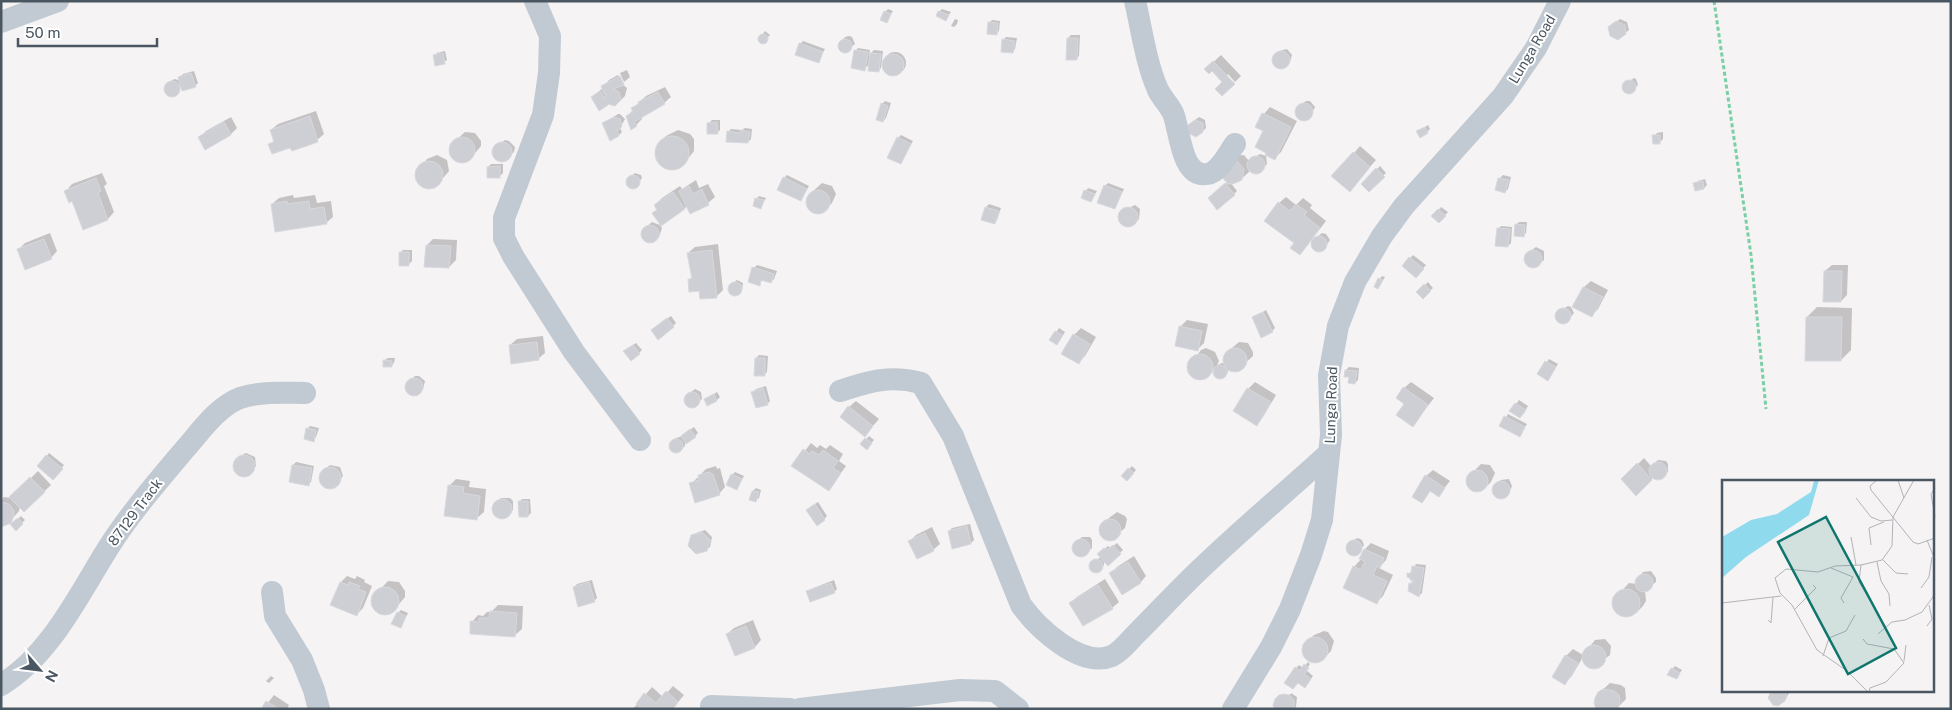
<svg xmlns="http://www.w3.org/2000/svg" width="1952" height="710" font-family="'Public Sans',sans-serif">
	<rect width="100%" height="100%" fill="#f5f3f3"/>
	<path fill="#0003" d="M 888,9 L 893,11 L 887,21 L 885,12 Z
		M 942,9 L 951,12 L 946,19 L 939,12 Z
		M 955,19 L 958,20 L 957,24 L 954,27 L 951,26 Z
		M 1620,19 L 1627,22 L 1629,30 L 1625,33 L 1613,24 Z
		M 992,20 L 1000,21 L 999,31 L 996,34 L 989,23 Z
		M 765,31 L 770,35 L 764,42 L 760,41 L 759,39 Z
		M 1071,35 L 1080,35 L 1079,56 L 1076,59 L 1068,38 Z
		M 849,36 L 852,37 L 855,44 L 845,52 L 842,51 L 840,44 L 845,37 Z
		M 1006,37 L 1017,38 L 1015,49 L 1012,52 L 1003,40 Z
		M 803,41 L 825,49 L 818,62 L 800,44 Z
		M 858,48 L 870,50 L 869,55 L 874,50 L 883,51 L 881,68 L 878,71 L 870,64 L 864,69 L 855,51 Z
		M 1287,49 L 1292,55 L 1290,62 L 1287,66 L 1279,68 L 1275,66 L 1273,58 L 1276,54 L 1279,51 Z
		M 445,51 L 447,60 L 444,62 L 434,56 L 437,53 Z
		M884 63a11 11 0 1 1 22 0a11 11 0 1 1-22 0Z
		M 1221,55 L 1241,76 L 1235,82 L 1228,74 L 1224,82 L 1212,69 L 1206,69 Z
		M 627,70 L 630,77 L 624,82 L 620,73 Z
		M 194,71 L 198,83 L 195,86 L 182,85 L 177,94 L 170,95 L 166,90 L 172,80 L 175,79 L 181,81 L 180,77 L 183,74 Z
		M 618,75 L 622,82 L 624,82 L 622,84 L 627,88 L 625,96 L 618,103 L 592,97 L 603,88 L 609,80 Z
		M 1634,78 L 1636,79 L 1638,85 L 1629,93 L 1626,92 L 1624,85 Z
		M 665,87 L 671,97 L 664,103 L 641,117 L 642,119 L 636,125 L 627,116 L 633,110 L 632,109 L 646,96 Z
		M 885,101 L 891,103 L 886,118 L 883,121 L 882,104 Z
		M 1306,101 L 1310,101 L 1315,107 L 1309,119 L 1301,120 L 1296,114 L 1299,106 Z
		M 1270,107 L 1297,121 L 1281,152 L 1275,158 L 1265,130 L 1264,114 Z
		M 316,111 L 324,134 L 317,140 L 291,146 L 270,145 L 274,140 L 271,130 L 278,124 Z
		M 618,114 L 620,114 L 625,119 L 620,128 L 622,132 L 619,135 L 603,124 Z
		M 231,117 L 237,128 L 231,134 L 206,149 L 200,137 L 206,131 Z
		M 1199,117 L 1205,120 L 1206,128 L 1203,131 L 1189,125 Z
		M 712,120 L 720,120 L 720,130 L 717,133 L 709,123 Z
		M 1428,125 L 1430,129 L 1427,132 L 1418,132 Z
		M 745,128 L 752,129 L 751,139 L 748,142 L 728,132 L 731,129 L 742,130 Z
		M 678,130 L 690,134 L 694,139 L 694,151 L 684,164 L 673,170 L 661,166 L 656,155 L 659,143 L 666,136 Z
		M 465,132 L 475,133 L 481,141 L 481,146 L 471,158 L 461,162 L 456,161 L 451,152 L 454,142 Z
		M 1663,132 L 1663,139 L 1660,142 L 1654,136 L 1657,133 Z
		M 901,135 L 913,141 L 900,163 L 898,138 Z
		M 505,140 L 509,141 L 515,147 L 514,152 L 503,161 L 495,157 L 494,148 Z
		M 1360,146 L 1376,160 L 1356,183 L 1354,153 Z
		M 1260,154 L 1266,156 L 1267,164 L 1261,171 L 1253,172 L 1249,169 L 1249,172 L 1238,182 L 1230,182 L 1237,191 L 1234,194 L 1212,195 L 1228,182 L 1235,156 L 1244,155 L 1249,161 Z
		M 437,155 L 447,160 L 449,171 L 439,183 L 429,187 L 419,182 L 418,171 L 427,159 Z
		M 491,164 L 503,164 L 503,173 L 500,176 L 488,167 Z
		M 1380,166 L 1386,173 L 1369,190 L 1362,184 Z
		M 102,173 L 107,184 L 104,186 L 114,212 L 108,219 L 84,228 L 73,200 L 66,191 L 72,184 Z
		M 635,173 L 641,175 L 642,178 L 637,185 L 631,187 L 629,185 L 629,178 Z
		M 787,175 L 809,186 L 801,199 L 784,178 Z
		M 1503,175 L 1511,177 L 1508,189 L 1505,192 L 1496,189 L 1500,178 Z
		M 1705,179 L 1707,185 L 1704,188 L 1695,184 L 1698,181 Z
		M 696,180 L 699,188 L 708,184 L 715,197 L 708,203 L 687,206 L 684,209 L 654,213 L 658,209 L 655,205 L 662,198 L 680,186 L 682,189 Z
		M 822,183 L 832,186 L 836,194 L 832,203 L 825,210 L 820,212 L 811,211 L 807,202 L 811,193 Z
		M 1108,183 L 1124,189 L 1115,208 L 1105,186 Z
		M 1088,188 L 1097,191 L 1091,201 L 1086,191 Z
		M 293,195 L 294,198 L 315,195 L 317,203 L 331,201 L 333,217 L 326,223 L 272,204 L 279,198 Z
		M 759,196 L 766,198 L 761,207 L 756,199 Z
		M 1286,197 L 1296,205 L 1303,198 L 1312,205 L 1310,208 L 1326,221 L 1306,247 L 1295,243 L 1279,203 Z
		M 989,204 L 1001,208 L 997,220 L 994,223 L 986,207 Z
		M 1135,205 L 1140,209 L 1139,219 L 1127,226 L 1123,225 L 1119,216 L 1120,212 Z
		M 1441,207 L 1448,212 L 1439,222 L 1433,216 Z
		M 652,222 L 660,225 L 662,228 L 659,237 L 656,240 L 648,242 L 642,236 L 645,228 Z
		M 1519,222 L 1527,222 L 1526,233 L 1523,236 L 1516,225 Z
		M 1501,226 L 1512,227 L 1511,243 L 1508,246 L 1498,229 Z
		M 50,233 L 57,251 L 51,258 L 19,249 L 25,243 Z
		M 1322,233 L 1326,234 L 1330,240 L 1323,250 L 1316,251 L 1312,245 L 1312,241 Z
		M 433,239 L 457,240 L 456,260 L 449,267 L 427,245 Z
		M 718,244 L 723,290 L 717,296 L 701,298 L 700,289 L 689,280 L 693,276 L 688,253 L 695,247 Z
		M 1536,247 L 1544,251 L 1544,260 L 1537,266 L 1529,267 L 1525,259 L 1529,252 Z
		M 403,250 L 412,250 L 412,261 L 409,264 L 400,253 Z
		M 1413,255 L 1426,265 L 1416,276 L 1403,266 Z
		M 757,265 L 777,271 L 774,279 L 771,282 L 763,279 L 759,284 L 754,268 Z
		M 1832,265 L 1848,265 L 1847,295 L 1841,301 L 1825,271 Z
		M 1382,276 L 1385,277 L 1378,288 L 1375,286 Z
		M 737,280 L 743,283 L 742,290 L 739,293 L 732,294 L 730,292 L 731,285 Z
		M 1591,281 L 1608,290 L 1598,309 L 1591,316 L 1574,306 L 1584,287 Z
		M 1428,282 L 1433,288 L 1423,297 L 1418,292 Z
		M 1568,306 L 1571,307 L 1574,313 L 1566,323 L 1560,322 L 1557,316 L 1558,312 Z
		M 1817,307 L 1852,308 L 1851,350 L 1841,360 L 1807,317 Z
		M 1266,310 L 1275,328 L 1272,331 L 1253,318 Z
		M 671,316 L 676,323 L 673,326 L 655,327 Z
		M 1187,320 L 1208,324 L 1204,343 L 1197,350 L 1180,327 Z
		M 1059,328 L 1065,332 L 1060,340 L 1051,340 Z
		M 1081,328 L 1096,337 L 1085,356 L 1079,362 L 1074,335 Z
		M 543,336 L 545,353 L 538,359 L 510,345 L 517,339 Z
		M 1239,342 L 1248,343 L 1253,352 L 1253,356 L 1238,370 L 1229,369 L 1227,374 L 1220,379 L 1214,374 L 1214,369 L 1207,377 L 1196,378 L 1189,371 L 1189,366 L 1201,350 L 1206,348 L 1215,352 L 1219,361 L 1217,365 L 1225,362 L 1227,352 Z
		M 636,343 L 642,350 L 639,353 L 628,348 Z
		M 759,355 L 768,356 L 767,372 L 764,375 L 756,358 Z
		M 388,358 L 395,358 L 394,363 L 391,366 L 385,360 Z
		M 1549,359 L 1558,364 L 1550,376 L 1539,374 Z
		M 1349,367 L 1359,368 L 1358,380 L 1355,383 L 1346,370 Z
		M 415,376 L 419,376 L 425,381 L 423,389 L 416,395 L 408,393 L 406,390 L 408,382 Z
		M 1255,382 L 1276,395 L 1263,417 L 1257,424 L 1248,389 Z
		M 1411,382 L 1434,398 L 1413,425 L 1406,403 L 1404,388 Z
		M 766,386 L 770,401 L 767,404 L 753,392 L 756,389 Z
		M 695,389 L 701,392 L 702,399 L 693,407 L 689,407 L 686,405 L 685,397 Z
		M 717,392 L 720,397 L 717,400 L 705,400 Z
		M 1519,400 L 1528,406 L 1523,414 L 1511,411 Z
		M 856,401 L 879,419 L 865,435 L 849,407 Z
		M 1508,414 L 1527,424 L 1519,436 L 1501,426 Z
		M 310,426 L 319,428 L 316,437 L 313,440 L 307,429 Z
		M 694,427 L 698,433 L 695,436 L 685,440 L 685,446 L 678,452 L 671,450 L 670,446 L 674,439 L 682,436 Z
		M 869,436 L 874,440 L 870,445 L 862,444 Z
		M 811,443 L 817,448 L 820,445 L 826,449 L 830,445 L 843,454 L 839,461 L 846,466 L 829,490 L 793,466 Z
		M 49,453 L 64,465 L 56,476 L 47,456 Z
		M 246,453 L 255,457 L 256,466 L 250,474 L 240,475 L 234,467 L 235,463 L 242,455 Z
		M 1644,458 L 1651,466 L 1658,460 L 1666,461 L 1668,464 L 1668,472 L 1661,478 L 1654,477 L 1649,481 L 1623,479 Z
		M 296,462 L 314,466 L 311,482 L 308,485 L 290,481 L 293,465 Z
		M 1481,464 L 1490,465 L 1495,473 L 1491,482 L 1484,489 L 1480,491 L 1471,490 L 1467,482 L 1467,478 Z
		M 330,465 L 340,467 L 343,476 L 337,484 L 328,488 L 321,481 L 323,471 Z
		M 716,466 L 717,469 L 720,468 L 725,487 L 719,494 L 691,484 L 706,469 Z
		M 1132,466 L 1136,470 L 1130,477 L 1123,476 Z
		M 1433,470 L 1450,481 L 1439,495 L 1431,490 L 1422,502 L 1426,476 Z
		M 38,471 L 51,485 L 24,511 L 20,506 L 19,511 L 8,524 L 1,524 L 1,501 L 4,497 L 11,498 Z
		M 735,472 L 744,476 L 737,488 L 732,475 Z
		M 456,479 L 470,481 L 469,487 L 486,489 L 484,512 L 477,518 L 449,486 Z
		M 1509,479 L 1512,486 L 1509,493 L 1505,496 L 1498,497 L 1493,490 L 1494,486 L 1501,480 Z
		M 756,488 L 761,490 L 759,498 L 756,500 L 753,491 Z
		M 501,498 L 510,498 L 513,501 L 513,510 L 506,517 L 498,517 L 493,509 L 494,505 Z
		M 522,499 L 530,499 L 531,513 L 528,516 L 519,502 Z
		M 818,502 L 827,516 L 824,519 L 810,507 Z
		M 1117,512 L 1125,516 L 1127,519 L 1125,528 L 1110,540 L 1102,537 L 1100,533 L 1101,524 Z
		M 21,516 L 25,520 L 16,529 L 12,525 Z
		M 970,524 L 974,540 L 971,543 L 949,531 L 952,528 Z
		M 932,527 L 940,544 L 933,550 L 910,541 L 916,535 Z
		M 705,530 L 712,537 L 710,547 L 706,550 L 692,536 L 696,533 Z
		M 1082,537 L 1090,537 L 1092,540 L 1092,548 L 1085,555 L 1081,556 L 1074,551 L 1075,543 Z
		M 1358,538 L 1362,540 L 1364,545 L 1358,553 L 1353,555 L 1349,552 L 1347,548 L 1353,540 Z
		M 1117,543 L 1123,550 L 1108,564 L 1104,560 L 1104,565 L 1095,571 L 1090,566 L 1091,563 L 1101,557 L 1099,554 L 1108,546 L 1111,548 Z
		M 1371,543 L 1389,551 L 1386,560 L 1379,568 L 1393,575 L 1383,596 L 1377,602 L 1354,567 L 1362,558 L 1365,549 Z
		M 1134,556 L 1146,576 L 1140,583 L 1110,574 L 1117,567 Z
		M 1416,564 L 1426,565 L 1422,593 L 1419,596 L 1410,584 L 1414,580 L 1408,574 L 1412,571 Z
		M 1651,571 L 1656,578 L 1656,582 L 1645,590 L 1646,601 L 1643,606 L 1636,613 L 1625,617 L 1615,610 L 1613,605 L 1614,599 L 1629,583 L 1637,584 L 1637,579 L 1643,572 Z
		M 347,576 L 355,579 L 357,576 L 365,580 L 364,582 L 372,586 L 363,608 L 357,614 L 332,604 L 341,582 Z
		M 1105,579 L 1119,602 L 1112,608 L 1070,603 L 1077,597 Z
		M 592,580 L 597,598 L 594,601 L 574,587 L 577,584 Z
		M 834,580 L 837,589 L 834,592 L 808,592 L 811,589 Z
		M 388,581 L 399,582 L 405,591 L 405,597 L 395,609 L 385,614 L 375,608 L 373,597 Z
		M 498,605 L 523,606 L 522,629 L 515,635 L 472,622 L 478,615 L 483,616 L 487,612 L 491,612 Z
		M 401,610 L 408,613 L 401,627 L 398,613 Z
		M 753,620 L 761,640 L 755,647 L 735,655 L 727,634 L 734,628 Z
		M 1324,631 L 1328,632 L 1334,641 L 1331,651 L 1324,658 L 1314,662 L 1310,660 L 1304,652 L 1307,642 L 1314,635 Z
		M 1605,639 L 1611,646 L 1610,655 L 1594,668 L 1590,667 L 1583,657 L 1571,677 L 1564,684 L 1566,656 L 1573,649 L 1583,655 L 1595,640 Z
		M 1308,662 L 1310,664 L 1306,670 L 1313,676 L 1308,683 L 1296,668 L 1299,665 L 1303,668 Z
		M 1675,666 L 1682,670 L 1676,678 L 1672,669 Z
		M 271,676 L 274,678 L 269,683 L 266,681 Z
		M 1610,683 L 1621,685 L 1625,688 L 1626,699 L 1616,709 L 1599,693 Z
		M 673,686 L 684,695 L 674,707 L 675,709 L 633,709 L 652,687 L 663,697 Z
		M 1772,691 L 1788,691 L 1789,693 L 1785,700 Z
		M 1291,693 L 1297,697 L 1296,707 L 1294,709 L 1275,709 L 1280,697 L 1291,694 Z
		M 274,695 L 289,705 L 287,709 L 263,709 Z"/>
	<path fill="#cdcfd5" stroke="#d7d9de" d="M 884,11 L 891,14 L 887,23 L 880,20 Z
		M 938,11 L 949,15 L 946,21 L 936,16 Z
		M 1616,21 L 1625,25 L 1626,34 L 1618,40 L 1610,36 L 1608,27 Z
		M 988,22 L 998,23 L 997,35 L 987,34 Z
		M758 39a5 5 0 1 1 10 0a5 5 0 1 1-10 0Z
		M 1067,38 L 1078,38 L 1077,60 L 1066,60 Z
		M838 46a7 7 0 1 1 14 0a7 7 0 1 1-14 0Z
		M 1002,39 L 1015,41 L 1013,53 L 1001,52 Z
		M 799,43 L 823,52 L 819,63 L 795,55 Z
		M 854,50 L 868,52 L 865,71 L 851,68 Z
		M1272 60a9 9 0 1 1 18 0a9 9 0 1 1-18 0Z
		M 443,53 L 445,64 L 435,66 L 433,55 Z
		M 870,53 L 881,54 L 879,72 L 868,71 Z
		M882 65a11 11 0 1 1 22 0a11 11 0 1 1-22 0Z
		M 1213,61 L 1235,84 L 1222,96 L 1215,89 L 1222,82 L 1212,71 L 1209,74 L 1204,69 Z
		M 191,73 L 196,87 L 182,91 L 178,77 Z
		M 620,76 L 624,85 L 613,89 L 619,92 L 621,100 L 615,106 L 608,104 L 608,105 L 599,111 L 591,97 L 600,91 L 605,99 L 606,93 L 604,94 L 601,86 Z
		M1622 87a7 7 0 1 1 14 0a7 7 0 1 1-14 0Z
		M164 89a8 8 0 1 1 16 0a8 8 0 1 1-16 0Z
		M 658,92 L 665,104 L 634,122 L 637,126 L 631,130 L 626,116 L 633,112 L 631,108 L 639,104 L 638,102 Z
		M1295 112a9 9 0 1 1 18 0a9 9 0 1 1-18 0Z
		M 881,103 L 888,106 L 883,122 L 876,120 Z
		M 1262,113 L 1291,127 L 1275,160 L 1265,155 L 1266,153 L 1255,147 L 1263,131 L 1255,127 Z
		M 310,116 L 318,142 L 292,151 L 290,148 L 272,154 L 268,144 L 274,142 L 270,130 Z
		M 614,117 L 620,119 L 622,126 L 620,129 L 617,130 L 619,136 L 610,141 L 602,123 Z
		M 1195,120 L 1203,123 L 1203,132 L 1196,137 L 1188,133 L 1188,125 Z
		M 224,122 L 231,135 L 205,150 L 198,137 Z
		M 717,122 L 718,134 L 707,134 L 707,123 Z
		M 1425,127 L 1428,133 L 1420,138 L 1416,131 Z
		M 741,130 L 750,132 L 748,143 L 726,142 L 727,131 L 740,133 Z
		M 1652,135 L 1660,135 L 1660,144 L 1653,144 Z
		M655 153a17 17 0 1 1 34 0a17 17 0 1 1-34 0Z
		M 897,137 L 911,144 L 901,164 L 887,158 Z
		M449 150a13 13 0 1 1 26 0a13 13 0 1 1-26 0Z
		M492 152a10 10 0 1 1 20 0a10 10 0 1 1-20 0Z
		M 1353,152 L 1370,167 L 1350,192 L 1331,176 Z
		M1247 165a9 9 0 1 1 18 0a9 9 0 1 1-18 0Z
		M 1232,160 L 1237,161 L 1244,169 L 1242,180 L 1233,184 L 1228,184 L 1221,176 Z
		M415 175a14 14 0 1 1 28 0a14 14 0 1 1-28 0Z
		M 500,166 L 500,178 L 487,178 L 487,167 Z
		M 1376,168 L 1385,177 L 1369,192 L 1361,184 Z
		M626 182a7 7 0 1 1 14 0a7 7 0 1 1-14 0Z
		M 783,177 L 807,189 L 801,201 L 777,190 Z
		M 96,178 L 101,191 L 98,193 L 108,220 L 83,230 L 72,201 L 69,203 L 64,191 Z
		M 1498,178 L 1509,180 L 1505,193 L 1495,190 Z
		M 1703,181 L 1704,189 L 1695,191 L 1693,183 Z
		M 1225,183 L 1235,195 L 1217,210 L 1208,198 Z
		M 1104,185 L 1122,192 L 1115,209 L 1097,203 Z
		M 689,186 L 693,194 L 702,189 L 709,205 L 690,214 L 679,191 Z
		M806 202a12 12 0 1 1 24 0a12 12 0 1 1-24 0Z
		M 1084,190 L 1095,194 L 1091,202 L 1081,198 Z
		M 673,192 L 685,209 L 661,226 L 652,213 L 657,210 L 654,205 Z
		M 755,198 L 764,200 L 761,209 L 753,206 Z
		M 287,201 L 287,204 L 309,201 L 310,209 L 324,207 L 327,224 L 275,232 L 271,204 Z
		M 1278,202 L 1290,211 L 1296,204 L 1307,212 L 1304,215 L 1320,228 L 1300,255 L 1290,248 L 1294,243 L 1264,221 Z
		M1118 217a10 10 0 1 1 20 0a10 10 0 1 1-20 0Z
		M 985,207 L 999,211 L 995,224 L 981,220 Z
		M 1438,209 L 1446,216 L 1439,223 L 1431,216 Z
		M 1515,224 L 1525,225 L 1524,237 L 1514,236 Z
		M641 234a9 9 0 1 1 18 0a9 9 0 1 1-18 0Z
		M 1497,228 L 1510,229 L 1508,247 L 1495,246 Z
		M1311 244a8 8 0 1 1 16 0a8 8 0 1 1-16 0Z
		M 44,239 L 52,259 L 25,270 L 17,249 Z
		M 426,245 L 451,246 L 449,268 L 424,267 Z
		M1524 259a9 9 0 1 1 18 0a9 9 0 1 1-18 0Z
		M 712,250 L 717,298 L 700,299 L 699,291 L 689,292 L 688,279 L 692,279 L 687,253 Z
		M 399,252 L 409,252 L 409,266 L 399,266 Z
		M 1409,257 L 1424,269 L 1416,278 L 1402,266 Z
		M 752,267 L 774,274 L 771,283 L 761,280 L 760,286 L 748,282 Z
		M 1824,271 L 1842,271 L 1841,302 L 1823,302 Z
		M 1378,278 L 1383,280 L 1378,289 L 1374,287 Z
		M728 289a7 7 0 1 1 14 0a7 7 0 1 1-14 0Z
		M 1424,284 L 1431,291 L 1423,299 L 1416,292 Z
		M 1583,287 L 1603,297 L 1592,317 L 1572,307 Z
		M1555 316a8 8 0 1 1 16 0a8 8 0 1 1-16 0Z
		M 1263,312 L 1273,332 L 1261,338 L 1252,317 Z
		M 1806,317 L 1842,317 L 1841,361 L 1805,361 Z
		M 667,318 L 674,327 L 658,340 L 651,330 Z
		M 1179,326 L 1202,331 L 1198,351 L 1175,346 Z
		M 1055,331 L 1063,335 L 1057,345 L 1049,340 Z
		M 1073,334 L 1090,344 L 1079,364 L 1061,354 Z
		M 537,342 L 539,360 L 511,364 L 509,345 Z
		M 633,345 L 640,354 L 631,361 L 623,351 Z
		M1223 360a12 12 0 1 1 24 0a12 12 0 1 1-24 0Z
		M1187 367a13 13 0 1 1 26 0a13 13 0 1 1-26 0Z
		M 755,358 L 765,358 L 765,376 L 754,376 Z
		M 383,360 L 392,361 L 392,367 L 383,367 Z
		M 1545,361 L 1556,367 L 1548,381 L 1537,374 Z
		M1213 372a7 7 0 1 1 14 0a7 7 0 1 1-14 0Z
		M 1345,370 L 1357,371 L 1355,384 L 1348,383 L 1349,377 L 1344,377 Z
		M405 387a9 9 0 1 1 18 0a9 9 0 1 1-18 0Z
		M 1403,387 L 1428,405 L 1413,427 L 1396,415 L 1404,404 L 1396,398 Z
		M 763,388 L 768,405 L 756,408 L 751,392 Z
		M 1247,388 L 1271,402 L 1257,426 L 1233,411 Z
		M684 400a8 8 0 1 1 16 0a8 8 0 1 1-16 0Z
		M 714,394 L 717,401 L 707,406 L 704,399 Z
		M 1515,403 L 1526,410 L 1520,418 L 1509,411 Z
		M 848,406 L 873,426 L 865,437 L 840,417 Z
		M 1504,416 L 1525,427 L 1520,437 L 1499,426 Z
		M 306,428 L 316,430 L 314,442 L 304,439 Z
		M 690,429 L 696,437 L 686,444 L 681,436 Z
		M 865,438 L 872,443 L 867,450 L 860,444 Z
		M669 446a7 7 0 1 1 14 0a7 7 0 1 1-14 0Z
		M 803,449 L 810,454 L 812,451 L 819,455 L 823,450 L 838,461 L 833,468 L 841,473 L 829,491 L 791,466 Z
		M 46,455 L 63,469 L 53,480 L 37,466 Z
		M233 466a11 11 0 1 1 22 0a11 11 0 1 1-22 0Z
		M1649 471a9 9 0 1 1 18 0a9 9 0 1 1-18 0Z
		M 1637,463 L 1652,480 L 1636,496 L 1621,479 Z
		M 292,465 L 312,468 L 309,486 L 289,482 Z
		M319 478a11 11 0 1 1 22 0a11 11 0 1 1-22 0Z
		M 1128,468 L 1134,473 L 1127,481 L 1121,476 Z
		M1466 481a11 11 0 1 1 22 0a11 11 0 1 1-22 0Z
		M 710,472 L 711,474 L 713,474 L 720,495 L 695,503 L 689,483 L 699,480 L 698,475 Z
		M 731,474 L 742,479 L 737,490 L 726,485 Z
		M 1425,475 L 1445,488 L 1439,497 L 1430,491 L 1422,503 L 1412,497 Z
		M 30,477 L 45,492 L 24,512 L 9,497 Z
		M1492 490a9 9 0 1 1 18 0a9 9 0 1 1-18 0Z
		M 448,485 L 464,487 L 463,493 L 480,496 L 477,520 L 444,516 Z
		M 752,491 L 759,492 L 756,502 L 749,500 Z
		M492 509a10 10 0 1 1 20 0a10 10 0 1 1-20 0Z
		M 518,501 L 528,501 L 528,517 L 519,517 Z
		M 1,502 L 9,504 L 14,511 L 14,515 L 11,523 L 1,527 Z
		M 815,504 L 825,520 L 817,526 L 806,510 Z
		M 18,518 L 23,524 L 16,531 L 10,524 Z
		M1099 530a11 11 0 1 1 22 0a11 11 0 1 1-22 0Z
		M 967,526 L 971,544 L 952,549 L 948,531 Z
		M 702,532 L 710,540 L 707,551 L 696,554 L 688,546 L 691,535 Z
		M 925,533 L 934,551 L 917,559 L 908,541 Z
		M1072 548a9 9 0 1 1 18 0a9 9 0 1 1-18 0Z
		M1346 548a8 8 0 1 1 16 0a8 8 0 1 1-16 0Z
		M 1113,545 L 1121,554 L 1108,566 L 1097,554 L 1104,548 L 1107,550 Z
		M 1364,549 L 1384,558 L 1380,568 L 1377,566 L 1373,575 L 1387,581 L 1377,604 L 1343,588 L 1353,566 L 1361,570 L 1365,561 L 1359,559 Z
		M1089 566a7 7 0 1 1 14 0a7 7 0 1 1-14 0Z
		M 1128,562 L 1141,583 L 1122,595 L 1109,573 Z
		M 1412,566 L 1424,568 L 1419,597 L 1408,591 L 1409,583 L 1414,584 L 1414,581 L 1410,580 L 1410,578 L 1407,577 L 1407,573 L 1411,574 Z
		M1635 583a9 9 0 1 1 18 0a9 9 0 1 1-18 0Z
		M 340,582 L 348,585 L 349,582 L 360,586 L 358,589 L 366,592 L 357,616 L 330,605 Z
		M 589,582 L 595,602 L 578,607 L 573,587 Z
		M 831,583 L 835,593 L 810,602 L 806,591 Z
		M 1098,585 L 1113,609 L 1083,626 L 1069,603 Z
		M371 601a14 14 0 1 1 28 0a14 14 0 1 1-28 0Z
		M1612 603a14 14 0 1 1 28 0a14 14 0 1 1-28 0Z
		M 490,611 L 517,613 L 515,637 L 470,634 L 470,621 L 479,622 L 479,618 L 489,618 Z
		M 397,612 L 406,616 L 401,628 L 391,624 Z
		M 746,626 L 755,648 L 735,656 L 726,634 Z
		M1302 650a13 13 0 1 1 26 0a13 13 0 1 1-26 0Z
		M1582 657a12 12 0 1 1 24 0a12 12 0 1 1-24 0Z
		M 1565,655 L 1578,663 L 1565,685 L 1552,677 Z
		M 1304,664 L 1309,668 L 1304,674 L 1311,679 L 1305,688 L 1298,683 L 1293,689 L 1284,683 L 1295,667 L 1300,671 Z
		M 1671,668 L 1680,673 L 1677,679 L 1667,675 Z
		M 1603,689 L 1614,691 L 1619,695 L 1620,701 L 1618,709 L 1596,709 L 1594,703 L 1595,698 L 1598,692 Z
		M 666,691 L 678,702 L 673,709 L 639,709 L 640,707 L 636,704 L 644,693 L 656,703 Z
		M 1771,691 L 1784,691 L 1787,696 L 1785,701 L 1778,706 L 1773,705 L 1768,698 Z
		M 1285,694 L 1290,696 L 1294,701 L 1294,709 L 1274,709 L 1273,705 L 1275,699 L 1279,695 Z
		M 266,701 L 279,709 L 261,709 Z"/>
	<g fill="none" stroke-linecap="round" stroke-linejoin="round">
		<path stroke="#7ad0a6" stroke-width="3" stroke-dasharray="4 2.5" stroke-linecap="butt" d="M 1714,1 L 1751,255 L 1766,409"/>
		<path stroke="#c1cad2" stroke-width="22" d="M 535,1 L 550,36 L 549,73 L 543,115 L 504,218 L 504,238 L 513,256 L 574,352 L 640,440
			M 1135,1 C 1142,31 1146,63 1158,90 C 1162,98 1169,105 1173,113 C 1180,130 1181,178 1207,174 C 1220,172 1228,153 1235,144
			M 1,22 L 58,1
			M 840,391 C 870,381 890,375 921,383 L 953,436 L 1021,605 C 1037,627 1080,669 1112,656 C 1121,652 1130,640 1137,633 C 1153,617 1169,600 1185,584 C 1231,538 1281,497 1329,453
			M 272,592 L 275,616 L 302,660 L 314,690 L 319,709
			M 1,685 C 51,655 80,592 110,545 C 132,511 159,480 185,449 C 201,431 217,407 240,398 C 261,391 283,393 305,393
			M 711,706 L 790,709
			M 800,709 L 960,690 L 995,691 L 1018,709
			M 1233,709 L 1271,647 L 1290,609 L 1311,555 L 1322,520 L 1331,435 L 1329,375 L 1338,326 L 1355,282 L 1382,236 L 1404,206 L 1503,96 L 1536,48 L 1560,1"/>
	</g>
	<g text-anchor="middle" stroke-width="4" stroke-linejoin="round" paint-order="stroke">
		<g font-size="14" fill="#4a5661" stroke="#fff">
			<text transform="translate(1532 49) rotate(-59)" y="5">Lunga Road</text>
			<text transform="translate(1331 405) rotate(-88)" y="5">Lunga Road</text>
			<text transform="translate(135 512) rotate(-53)" y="5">87129 Track</text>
		</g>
	</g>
	<g transform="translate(1722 480)">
		<rect width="212" height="212" fill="#f5f3f3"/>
		<path d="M 97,0 L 87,35 L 24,77 L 0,98 L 0,57 L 29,40 L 55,34 L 89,12 L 92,1 Z" fill="#90daee"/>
		<path fill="none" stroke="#b1b4b9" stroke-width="1" d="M 155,0 L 148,6 L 149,10 L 191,62 L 196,64 L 213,58M 176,0 L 182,18M 213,8 L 209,14 L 213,37M 134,18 L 149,37 L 159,41 L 170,40M 129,57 L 134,85M 205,60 L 213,80M 149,65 L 147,48 L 162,42M 160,79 L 174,93 L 186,94M 155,82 L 159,101 L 167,114 L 168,126M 139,85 L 137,102 L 148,120M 109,88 L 131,97 L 119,118 L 122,123M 199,108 L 207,97 L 210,77M 0,123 L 59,116M 73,129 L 94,108 L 91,105M 46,140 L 49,143 L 51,117M 205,146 L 210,139 L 207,125M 156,154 L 170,142 L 183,140 L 200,132 L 213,114M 141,159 L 145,164 L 172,169 L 182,183 L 164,202 L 148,208 L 147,212M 101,176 L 107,158 L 124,151 L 133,135M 182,181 L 184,165M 146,212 L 125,191 L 95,170 L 70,125 L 58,113 L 53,98 L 64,89 L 96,92 L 113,86 L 139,85 L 160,80 L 170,66 L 171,37 L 192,0"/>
		<path fill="#0f766e" fill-opacity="0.15" stroke="#0f766e" stroke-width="2.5" d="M 104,37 L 174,168 L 126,194 L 56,62 Z"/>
		<rect width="212" height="212" fill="none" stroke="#4a5661" stroke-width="2.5"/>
	</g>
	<rect width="1952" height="710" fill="none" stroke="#4a5661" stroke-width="5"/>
	<g transform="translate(40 670) rotate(118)" stroke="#ffffff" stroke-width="4" paint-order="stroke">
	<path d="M0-4L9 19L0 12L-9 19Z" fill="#4a5661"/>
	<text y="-8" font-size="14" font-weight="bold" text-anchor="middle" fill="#4a5661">N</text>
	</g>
	<path d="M18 38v8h139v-8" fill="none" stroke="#4a5661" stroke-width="2.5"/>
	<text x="25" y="38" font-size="15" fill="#4a5661" stroke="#ffffff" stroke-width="4" paint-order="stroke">50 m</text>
</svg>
